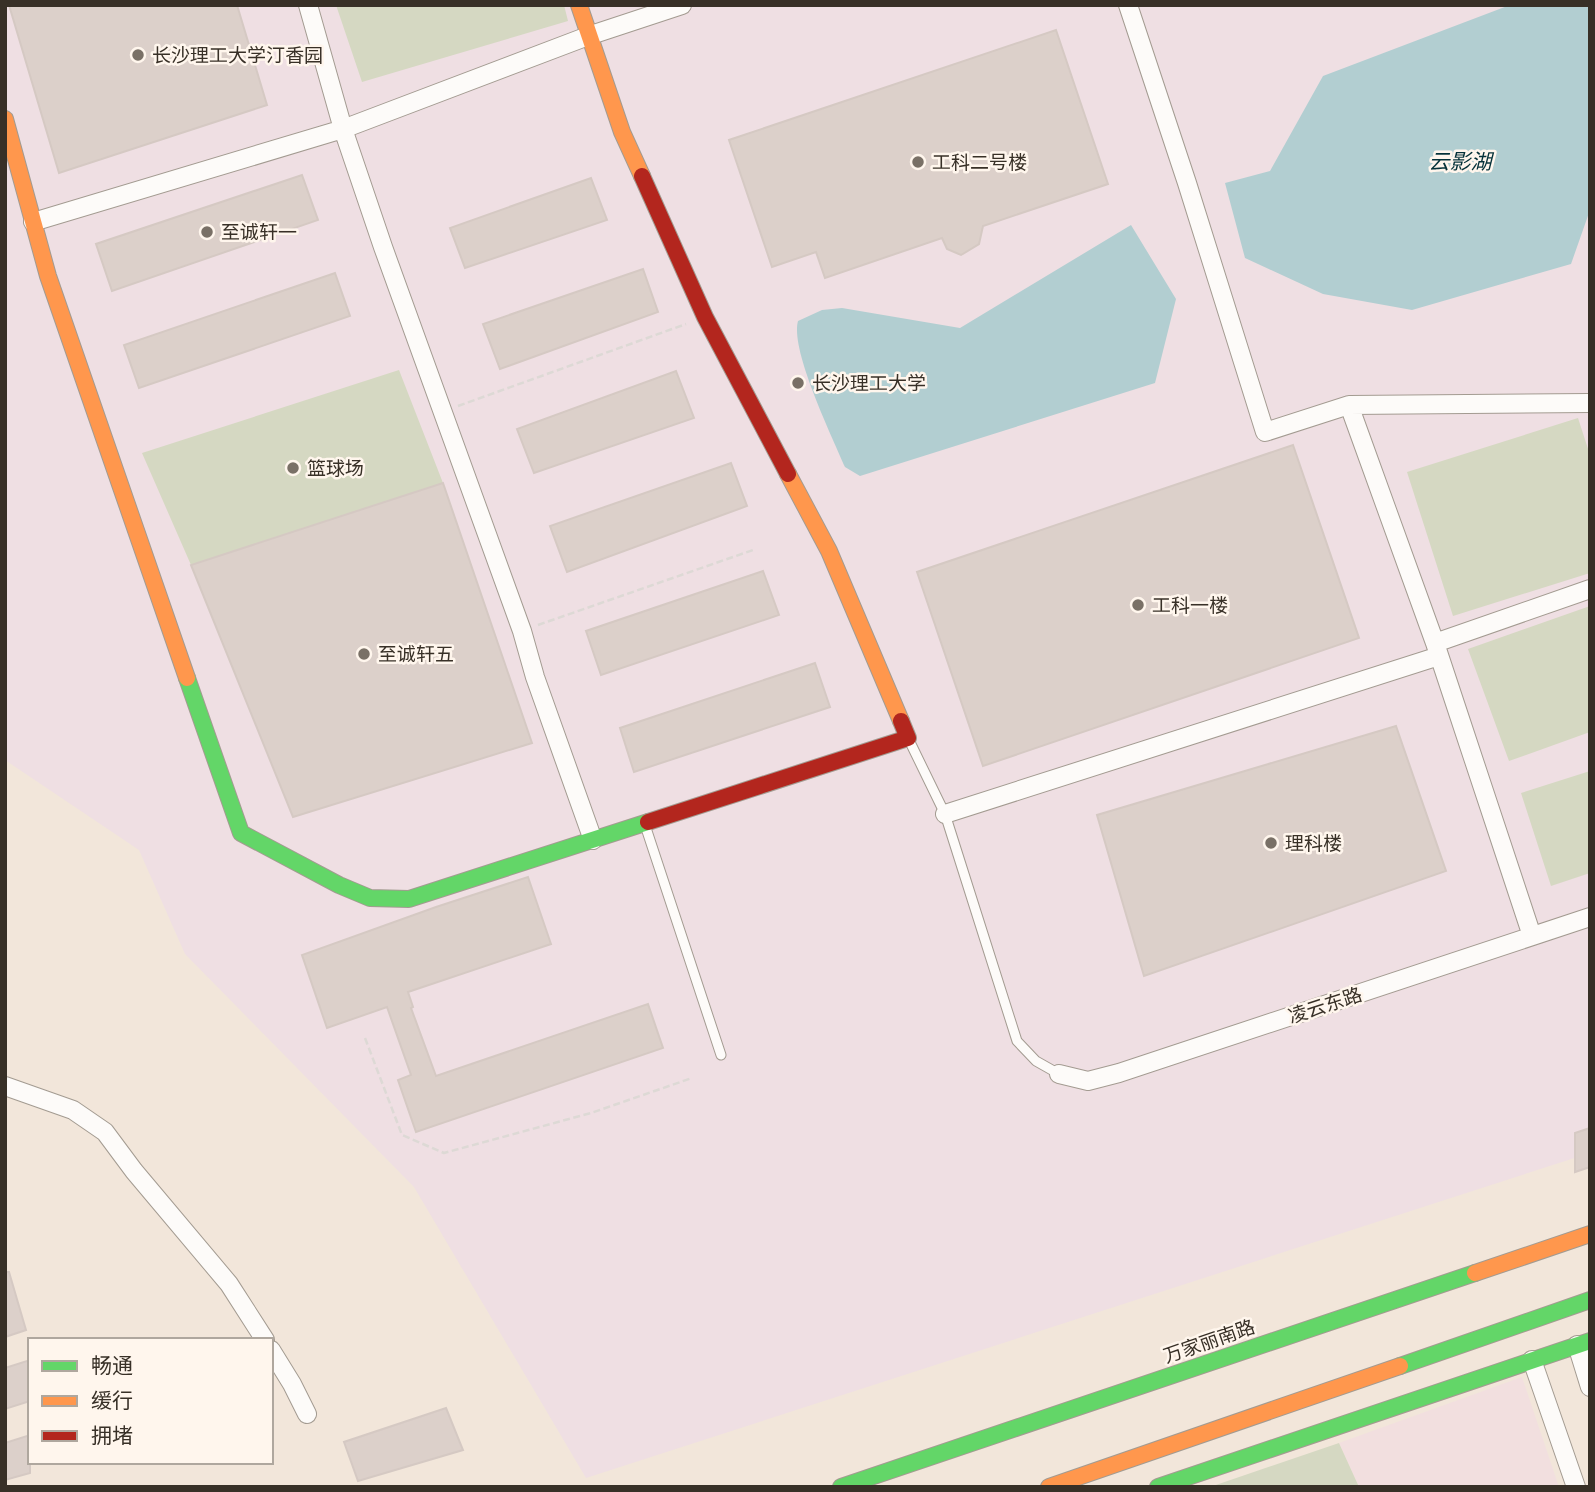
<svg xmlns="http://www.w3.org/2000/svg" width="1595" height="1492" font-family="Roboto,'Noto Sans SC',sans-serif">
	<rect width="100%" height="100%" fill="#f2e6da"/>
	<path fill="#f2dfdf" d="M 1522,1377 L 1559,1487 L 1359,1487 L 1339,1443 Z"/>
	<path fill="#efdfe3" d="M 5,5 L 1590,5 L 1590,1153 L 586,1478 L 414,1187 L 185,954 L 139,850 L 5,760 Z"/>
	<path fill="#d5d8c2" d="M 336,5 L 564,5 L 568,21 L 362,82 Z
		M 399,370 L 443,483 L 191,565 L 142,453 Z
		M 1578,418 L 1590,455 L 1590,573 L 1453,616 L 1407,472 Z
		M 1590,606 L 1590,732 L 1509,761 L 1468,649 Z
		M 1590,771 L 1590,873 L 1551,886 L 1521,793 Z
		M 1339,1443 L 1359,1487 L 1210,1487 Z"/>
	<path fill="#b2ced1" d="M 1510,5 L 1590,5 L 1590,210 L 1571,264 L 1412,310 L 1323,294 L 1245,258 L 1225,183 L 1270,171 L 1323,76 Z
		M 1131,225 L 1176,299 L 1155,383 L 860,476 L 845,467 C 832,436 790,350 798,321 L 822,310 L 842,308 L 960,328 Z"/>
	<path fill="#dcd0ca" stroke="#d5c9c3" stroke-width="2" d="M 9,5 L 237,5 L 267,105 L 59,173 Z
		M 1056,30 L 1108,184 L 983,226 L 979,244 L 961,255 L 947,249 L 942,238 L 825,278 L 816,252 L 772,267 L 729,140 Z
		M 302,175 L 318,220 L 112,291 L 96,244 Z
		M 591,178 L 607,220 L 465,268 L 450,228 Z
		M 643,269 L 658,312 L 500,369 L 483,324 Z
		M 335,273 L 350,316 L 139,388 L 124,345 Z
		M 676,371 L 694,418 L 534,473 L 517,429 Z
		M 1293,445 L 1359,638 L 983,766 L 917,572 Z
		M 731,463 L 747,506 L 567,572 L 550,526 Z
		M 443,483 L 532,743 L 293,817 L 191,565 Z
		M 763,571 L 779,615 L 601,675 L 586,631 Z
		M 815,663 L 830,707 L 634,772 L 620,728 Z
		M 1396,726 L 1446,871 L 1144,976 L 1097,815 Z
		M 528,877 L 551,944 L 408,992 L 413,1007 L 411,1008 L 436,1076 L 648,1004 L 663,1048 L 416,1132 L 398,1080 L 411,1075 L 387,1007 L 327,1028 L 302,955 L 436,907 Z
		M 1590,1128 L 1590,1167 L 1575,1172 L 1575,1133 Z
		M 5,1272 L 9,1272 L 26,1330 L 5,1337 Z
		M 30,1360 L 30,1401 L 5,1409 L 5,1368 Z
		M 446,1408 L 463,1450 L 358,1481 L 344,1442 Z
		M 30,1435 L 30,1473 L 5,1480 L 5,1443 Z"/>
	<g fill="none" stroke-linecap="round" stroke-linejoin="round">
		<defs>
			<path id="lane" d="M 909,740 L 945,814 L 1017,1041 L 1036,1061 L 1059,1074
				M 645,825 L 721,1055"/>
			<path id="street" d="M 308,5 L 343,129 L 383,247 L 522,631 L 535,677 L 593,840
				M 1128,5 L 1187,183 L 1265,432 L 1349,405 L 1435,643 L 1532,936
				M 33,222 L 343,129 L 588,36 L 682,5
				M 1349,405 L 1590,403
				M 1435,643 L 1590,589
				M 945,814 L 1439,656
				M 1059,1074 L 1088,1081 L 1119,1073 L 1590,917
				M 5,1086 L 73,1110 L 105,1132 L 134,1171 L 229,1284 L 265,1340
				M 1577,1345 L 1590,1387
				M 271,1350 L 292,1384 L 307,1414
				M 1532,1360 L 1576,1487"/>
			<path id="fast" d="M 187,678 L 241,833 L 339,885 L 370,898 L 409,899 L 648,822
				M 1400,1366 L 1590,1300
				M 841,1487 L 1475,1273
				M 1158,1487 L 1590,1341"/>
			<path id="slow" d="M 579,5 L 622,132 L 642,176
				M 5,119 L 48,276 L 187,678
				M 788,474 L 829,551 L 901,721
				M 1475,1273 L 1590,1234
				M 1049,1487 L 1400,1366"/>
			<path id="jam" d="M 642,176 L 705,317 L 788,474
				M 648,822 L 908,738 L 901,721"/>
		</defs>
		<use href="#lane" stroke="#a39b91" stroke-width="11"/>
		<use href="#street" stroke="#a39b91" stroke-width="20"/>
		<use href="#fast" stroke="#a39b91" stroke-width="18"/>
		<use href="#slow" stroke="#a39b91" stroke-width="18"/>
		<use href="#jam" stroke="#a39b91" stroke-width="18"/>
		<path stroke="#ddd9d5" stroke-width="2.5" stroke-dasharray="7 3.5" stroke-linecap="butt" d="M 458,406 L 686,324
			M 538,625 L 753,550
			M 365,1038 L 402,1135 L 444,1153 L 591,1113 L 692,1078"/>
		<use href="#lane" stroke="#fdfbf9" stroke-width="9"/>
		<use href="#street" stroke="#fdfbf9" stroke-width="18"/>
		<use href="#fast" stroke="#63d668" stroke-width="16"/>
		<use href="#slow" stroke="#ff974d" stroke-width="16"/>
		<use href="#jam" stroke="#b3261e" stroke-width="16"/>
	</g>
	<g fill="#797066" stroke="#fff6ed" stroke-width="2.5">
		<circle cx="138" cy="55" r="7"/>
		<circle cx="918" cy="162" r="7"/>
		<circle cx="207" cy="232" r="7"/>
		<circle cx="798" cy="383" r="7"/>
		<circle cx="293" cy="468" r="7"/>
		<circle cx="1138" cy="605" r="7"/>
		<circle cx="364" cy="654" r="7"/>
		<circle cx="1271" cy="843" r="7"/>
	</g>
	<g text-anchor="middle" stroke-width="5" stroke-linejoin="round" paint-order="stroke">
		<g font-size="19" fill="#383027" stroke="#fff6ed" text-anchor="start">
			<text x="152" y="62">长沙理工大学汀香园</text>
			<text x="932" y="169">工科二号楼</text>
			<text x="221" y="239">至诚轩一</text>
			<text x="812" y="390">长沙理工大学</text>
			<text x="307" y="475">篮球场</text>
			<text x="1152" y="612">工科一楼</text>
			<text x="378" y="661">至诚轩五</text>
			<text x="1285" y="850">理科楼</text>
		</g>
		<g font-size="19" fill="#383027" stroke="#fff6ed">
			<text transform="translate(1325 1005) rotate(-18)" y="7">凌云东路</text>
			<text transform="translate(1209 1341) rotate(-19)" y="7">万家丽南路</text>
		</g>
		<g font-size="21" font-style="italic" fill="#043139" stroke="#fff6ed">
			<text x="1460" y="169">云影湖</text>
		</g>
	</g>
	<rect width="1595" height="1492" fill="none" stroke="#383027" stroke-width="14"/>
	<rect x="28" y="1338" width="245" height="126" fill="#fff6ed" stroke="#afa79e" stroke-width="2"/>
	<rect x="42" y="1361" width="35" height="10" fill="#63d668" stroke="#afa79e" stroke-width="2"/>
	<text x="91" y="1373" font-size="21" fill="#383027">畅通</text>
	<rect x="42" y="1396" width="35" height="10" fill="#ff974d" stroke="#afa79e" stroke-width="2"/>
	<text x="91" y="1408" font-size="21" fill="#383027">缓行</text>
	<rect x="42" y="1431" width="35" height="10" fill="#b3261e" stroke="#afa79e" stroke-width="2"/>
	<text x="91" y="1443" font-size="21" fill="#383027">拥堵</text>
</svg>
